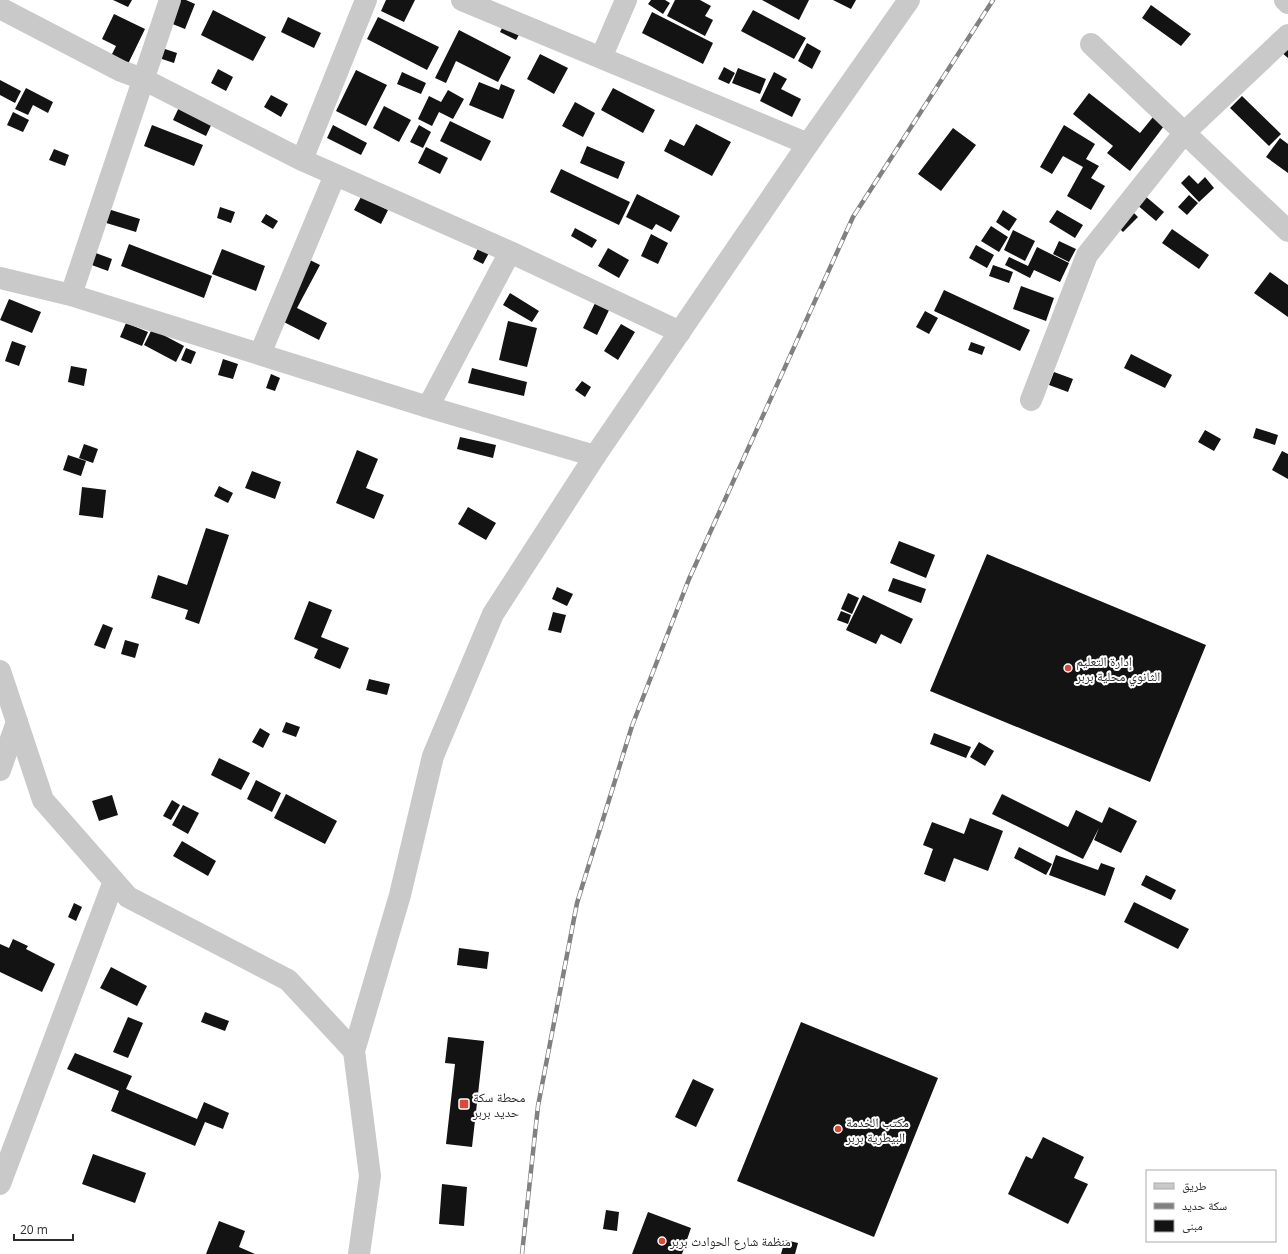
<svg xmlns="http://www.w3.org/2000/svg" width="1288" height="1254" font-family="'Open Sans','Noto Naskh Arabic',sans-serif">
	<rect width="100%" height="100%" fill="#fff"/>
	<path fill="#131313" d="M 113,0 L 132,0 L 128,7 Z
		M 179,0 L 186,0 L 195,4 L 185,29 L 170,23 Z
		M 386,0 L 415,0 L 404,22 L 381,11 Z
		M 651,0 L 665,0 L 670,3 L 663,14 L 648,4 Z
		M 675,0 L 700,0 L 711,6 L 705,16 L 713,20 L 705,36 L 667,16 Z
		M 762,0 L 809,0 L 799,20 Z
		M 833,0 L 856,0 L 851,9 Z
		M 1151,5 L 1191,34 L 1181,46 L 1142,18 Z
		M 213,10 L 266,37 L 253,61 L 201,35 Z
		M 753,10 L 806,38 L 794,59 L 741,31 Z
		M 652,12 L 713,43 L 703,64 L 642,33 Z
		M 114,14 L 145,29 L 128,64 L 111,56 L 116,46 L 102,39 Z
		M 288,17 L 321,33 L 314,48 L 281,32 Z
		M 378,17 L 439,47 L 427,70 L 367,39 Z
		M 505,22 L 521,31 L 516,40 L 500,32 Z
		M 459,30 L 511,57 L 498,82 L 456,61 L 446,83 L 435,78 Z
		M 807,43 L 821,51 L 812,69 L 798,61 Z
		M 1288,45 L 1288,58 L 1281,52 Z
		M 162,48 L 177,53 L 174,63 L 159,58 Z
		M 540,54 L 568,68 L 554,94 L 527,79 Z
		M 724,67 L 735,73 L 729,84 L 718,79 Z
		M 738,68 L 766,79 L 760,94 L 732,83 Z
		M 218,69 L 233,77 L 226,91 L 211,83 Z
		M 356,70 L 387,85 L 366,126 L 336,111 Z
		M 402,72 L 426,83 L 421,94 L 397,84 Z
		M 774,72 L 787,79 L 781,89 L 801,99 L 792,117 L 760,101 Z
		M 0,80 L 21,91 L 15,103 L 0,95 Z
		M 479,82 L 499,90 L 501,84 L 515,90 L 503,119 L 469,105 Z
		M 26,88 L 53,102 L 48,113 L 33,105 L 28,115 L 15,109 Z
		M 613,88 L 655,110 L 643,133 L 601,110 Z
		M 448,90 L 464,99 L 453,119 L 439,112 L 432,126 L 418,119 L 429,96 L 441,102 Z
		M 1089,93 L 1140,133 L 1153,117 L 1164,126 L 1130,171 L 1107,153 L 1113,146 L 1073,114 Z
		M 271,95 L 288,104 L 281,117 L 264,107 Z
		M 1242,96 L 1281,134 L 1269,146 L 1230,108 Z
		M 575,102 L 595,113 L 583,137 L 562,126 Z
		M 181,103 L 214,119 L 206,136 L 173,120 Z
		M 384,106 L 411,120 L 399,142 L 373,128 Z
		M 13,112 L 29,120 L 23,132 L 7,125 Z
		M 450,121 L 491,141 L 481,161 L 440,141 Z
		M 696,124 L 731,142 L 712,176 L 664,151 L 670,139 L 684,146 Z
		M 152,125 L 203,145 L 194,166 L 144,146 Z
		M 333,125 L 367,143 L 361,155 L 327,138 Z
		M 419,125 L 431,132 L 423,148 L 410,142 Z
		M 1064,125 L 1095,144 L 1086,159 L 1099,166 L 1091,178 L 1105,186 L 1091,210 L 1067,196 L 1083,167 L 1063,156 L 1052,174 L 1040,167 Z
		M 953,128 L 976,145 L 941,191 L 918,174 Z
		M 1280,138 L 1288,144 L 1288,173 L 1266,157 Z
		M 587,146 L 625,162 L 618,179 L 580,163 Z
		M 426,147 L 448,158 L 440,174 L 418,163 Z
		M 54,149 L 69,155 L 65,166 L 49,160 Z
		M 561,169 L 630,202 L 619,225 L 550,192 Z
		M 1189,175 L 1198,184 L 1205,177 L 1214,188 L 1199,202 L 1181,183 Z
		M 637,194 L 680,216 L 671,232 L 656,224 L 652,230 L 626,217 Z
		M 1144,195 L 1164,212 L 1156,221 L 1136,204 Z
		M 1189,195 L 1198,203 L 1187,215 L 1178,207 Z
		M 361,197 L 388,210 L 381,224 L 354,210 Z
		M 220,207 L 235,212 L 231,223 L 217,218 Z
		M 108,209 L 140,219 L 136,232 L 103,222 Z
		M 1003,210 L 1017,219 L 1009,231 L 996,222 Z
		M 1057,210 L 1083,225 L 1075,238 L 1049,222 Z
		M 1131,210 L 1138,217 L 1123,232 L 1116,225 Z
		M 266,214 L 278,221 L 273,229 L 261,222 Z
		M 991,226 L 1008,237 L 999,252 L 981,241 Z
		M 575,228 L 597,240 L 592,248 L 571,236 Z
		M 1172,229 L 1209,255 L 1199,269 L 1162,243 Z
		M 1013,230 L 1035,241 L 1025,261 L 1004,250 Z
		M 651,234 L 668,243 L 658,264 L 641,256 Z
		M 1059,241 L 1076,249 L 1069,262 L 1053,254 Z
		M 129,244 L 212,276 L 204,298 L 121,266 Z
		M 976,245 L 994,255 L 987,268 L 969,258 Z
		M 479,246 L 490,251 L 483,264 L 473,259 Z
		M 1037,247 L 1069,263 L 1060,282 L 1034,270 L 1030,278 L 1005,265 L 1009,257 L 1028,266 Z
		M 608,248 L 629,260 L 619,278 L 598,266 Z
		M 222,249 L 265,266 L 256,291 L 212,274 Z
		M 93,252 L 112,259 L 108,271 L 89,264 Z
		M 308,259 L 320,265 L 297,308 L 327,323 L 319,340 L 278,319 Z
		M 993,265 L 1013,272 L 1009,283 L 989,276 Z
		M 1270,272 L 1288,285 L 1288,317 L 1254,293 Z
		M 1021,286 L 1054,298 L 1046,321 L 1013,309 Z
		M 944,290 L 1030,330 L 1020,351 L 934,311 Z
		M 510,293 L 539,311 L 532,322 L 503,305 Z
		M 9,299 L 41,312 L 32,333 L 0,320 Z
		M 597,299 L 611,306 L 597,335 L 583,328 Z
		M 925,311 L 938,318 L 929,334 L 916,327 Z
		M 508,321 L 537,328 L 527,367 L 499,360 Z
		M 126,323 L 148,332 L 142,346 L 120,337 Z
		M 621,324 L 635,332 L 618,360 L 604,351 Z
		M 152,329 L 184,346 L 176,362 L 144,345 Z
		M 12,341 L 26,346 L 19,366 L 5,361 Z
		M 971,342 L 985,347 L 982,355 L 968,350 Z
		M 186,348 L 196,352 L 191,364 L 181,360 Z
		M 1131,354 L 1172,375 L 1165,388 L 1124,368 Z
		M 223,359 L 238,364 L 233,379 L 218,375 Z
		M 71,366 L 87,369 L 84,386 L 68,382 Z
		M 472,368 L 527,382 L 524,396 L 468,383 Z
		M 1054,372 L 1073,379 L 1068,392 L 1049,385 Z
		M 271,374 L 280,378 L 275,391 L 266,388 Z
		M 582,381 L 591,387 L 585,397 L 575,390 Z
		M 1256,428 L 1278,435 L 1275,445 L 1253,438 Z
		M 1205,430 L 1221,439 L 1214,451 L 1198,442 Z
		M 460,437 L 496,445 L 493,458 L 457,449 Z
		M 84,444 L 98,449 L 93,463 L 79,458 Z
		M 357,450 L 378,459 L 366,488 L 384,495 L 374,519 L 336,503 Z
		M 1282,451 L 1288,454 L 1288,479 L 1272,470 Z
		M 68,455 L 86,461 L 81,476 L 63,470 Z
		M 252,471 L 281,482 L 275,499 L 245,488 Z
		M 219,486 L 233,493 L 228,503 L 214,496 Z
		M 82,487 L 106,490 L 103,518 L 79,515 Z
		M 468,507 L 496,523 L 486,540 L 458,524 Z
		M 206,528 L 229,535 L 199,624 L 185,619 L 188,610 L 151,598 L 158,575 L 187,585 Z
		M 899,541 L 935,555 L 926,578 L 890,563 Z
		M 987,554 L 1206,645 L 1150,782 L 930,691 Z
		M 893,578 L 926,589 L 921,603 L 888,591 Z
		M 557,587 L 573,594 L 567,606 L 552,599 Z
		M 848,593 L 859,598 L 852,614 L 841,609 Z
		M 863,595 L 913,619 L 901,644 L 881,634 L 876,644 L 846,630 Z
		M 309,601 L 332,610 L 321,637 L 349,648 L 340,669 L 314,658 L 318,649 L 294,639 Z
		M 841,611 L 851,615 L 848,624 L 837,620 Z
		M 553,612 L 566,615 L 561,633 L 548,630 Z
		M 103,624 L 113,628 L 105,649 L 94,645 Z
		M 125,640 L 139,644 L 135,658 L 121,654 Z
		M 369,679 L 390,684 L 387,695 L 366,690 Z
		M 286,722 L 300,727 L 296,737 L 282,732 Z
		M 260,728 L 270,734 L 263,748 L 252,742 Z
		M 934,733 L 971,747 L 966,758 L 930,744 Z
		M 979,742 L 994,751 L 985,766 L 970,757 Z
		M 219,758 L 250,773 L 241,790 L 211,775 Z
		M 256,780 L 281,793 L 272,812 L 247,799 Z
		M 286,794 L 337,821 L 325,844 L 274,818 Z
		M 1002,794 L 1068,827 L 1076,810 L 1102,823 L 1109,807 L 1137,821 L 1121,853 L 1094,840 L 1099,828 L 1083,859 L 992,814 Z
		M 112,795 L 118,815 L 99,821 L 92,801 Z
		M 172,800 L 180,805 L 171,820 L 163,816 Z
		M 183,805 L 199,813 L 188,834 L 172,825 Z
		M 970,818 L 1003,831 L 988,871 L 954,858 L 945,882 L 924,874 L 933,849 L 923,845 L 932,822 L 964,834 Z
		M 182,841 L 216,861 L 208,876 L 173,856 Z
		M 1019,847 L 1052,864 L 1046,875 L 1014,858 Z
		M 1056,855 L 1098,870 L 1101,863 L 1115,868 L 1105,896 L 1049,875 Z
		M 1146,875 L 1176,890 L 1171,900 L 1141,885 Z
		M 1134,902 L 1189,929 L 1178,949 L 1124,922 Z
		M 74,903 L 82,907 L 76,921 L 68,917 Z
		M 13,939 L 28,946 L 26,949 L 55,964 L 42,992 L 0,972 L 0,944 L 9,948 Z
		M 459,948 L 489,952 L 487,969 L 457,965 Z
		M 111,967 L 147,986 L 137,1006 L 100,988 Z
		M 205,1012 L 229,1021 L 225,1031 L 201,1022 Z
		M 128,1017 L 143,1023 L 128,1058 L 113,1052 Z
		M 801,1022 L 938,1078 L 874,1237 L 737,1181 Z
		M 448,1037 L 484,1041 L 472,1147 L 446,1144 L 455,1064 L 445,1063 Z
		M 75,1053 L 132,1076 L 126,1089 L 197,1119 L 204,1102 L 229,1113 L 223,1129 L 205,1122 L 195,1146 L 111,1111 L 119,1091 L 67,1069 Z
		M 693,1079 L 714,1089 L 696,1127 L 675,1117 Z
		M 1043,1137 L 1084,1157 L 1074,1178 L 1088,1184 L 1068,1224 L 1008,1194 L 1026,1156 L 1032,1159 Z
		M 93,1154 L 146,1173 L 135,1203 L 82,1184 Z
		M 442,1184 L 467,1187 L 464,1226 L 439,1224 Z
		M 606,1210 L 619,1212 L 617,1231 L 603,1229 Z
		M 648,1212 L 691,1228 L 682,1254 L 632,1254 Z
		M 219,1221 L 245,1231 L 239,1247 L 255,1254 L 206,1254 Z
		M 785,1240 L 798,1243 L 795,1254 L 781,1254 Z"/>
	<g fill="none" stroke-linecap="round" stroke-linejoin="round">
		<path stroke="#c9c9c9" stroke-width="22" d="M 462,0 L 808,144
			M 1285,0 L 1288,3
			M 0,8 L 121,71 L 143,79 L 302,160 L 510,252 L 680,332
			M 1091,44 L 1288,231
			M 601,58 L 626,0
			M 302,160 L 366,0
			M 0,278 L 71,295 L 428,407 L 595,456
			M 71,295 L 170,0
			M 260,354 L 335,175
			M 1031,400 L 1087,255 L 1185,132 L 1288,35
			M 428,407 L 510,252
			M 0,770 L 17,722
			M 0,1184 L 114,881"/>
		<path stroke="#c9c9c9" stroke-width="22" d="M 0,671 L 43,800 L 128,897 L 288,980 L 354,1051 L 370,1176 L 359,1254
			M 354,1051 L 400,895 L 433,756 L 493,614 L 595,456 L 808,144 L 909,0"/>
		<defs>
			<path id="rail" d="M 522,1254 L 538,1106 L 577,903 L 632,726 L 689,579 L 853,217 L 993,0"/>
		</defs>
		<use href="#rail" stroke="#818181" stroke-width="4.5"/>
		<use href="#rail" stroke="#fff" stroke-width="3" stroke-dasharray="9" stroke-linecap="butt"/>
	</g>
	<g fill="#d74939" stroke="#fff" stroke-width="1.5">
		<circle cx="1068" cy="668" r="4"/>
		<rect x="459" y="1099" width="10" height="10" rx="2"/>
		<circle cx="838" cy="1129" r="4"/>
		<circle cx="662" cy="1241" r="4"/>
	</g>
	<g text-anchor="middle" stroke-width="4" stroke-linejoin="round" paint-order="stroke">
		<g font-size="13" fill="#2c2c2c" stroke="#fff" text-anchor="start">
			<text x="1076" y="666">إدارة التعليم<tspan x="1076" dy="15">الثانوي محلية بربر</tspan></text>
			<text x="473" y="1102">محطة سكة<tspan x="473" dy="15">حديد بربر</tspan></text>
			<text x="846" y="1127">مكتب الخدمة<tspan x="846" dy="15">البيطرية بربر</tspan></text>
			<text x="670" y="1246">منظمة شارع الحوادث بربر</text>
		</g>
	</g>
	<rect x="1146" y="1170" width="130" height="72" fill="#ffffff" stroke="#ababab"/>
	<rect x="1154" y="1183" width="20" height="6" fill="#c9c9c9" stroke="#ababab"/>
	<text x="1182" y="1190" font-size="12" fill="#2c2c2c">طريق</text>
	<rect x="1154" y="1203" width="20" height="6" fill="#818181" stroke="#ababab"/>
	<text x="1182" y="1210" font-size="12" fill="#2c2c2c">سكة حديد</text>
	<rect x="1154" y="1220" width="20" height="12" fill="#131313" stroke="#ababab"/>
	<text x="1182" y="1230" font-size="12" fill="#2c2c2c">مبنى</text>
	<path d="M14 1234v6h59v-6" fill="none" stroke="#2c2c2c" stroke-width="2"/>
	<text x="20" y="1234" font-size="12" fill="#2c2c2c" stroke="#ffffff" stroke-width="3" paint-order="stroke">20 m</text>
</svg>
